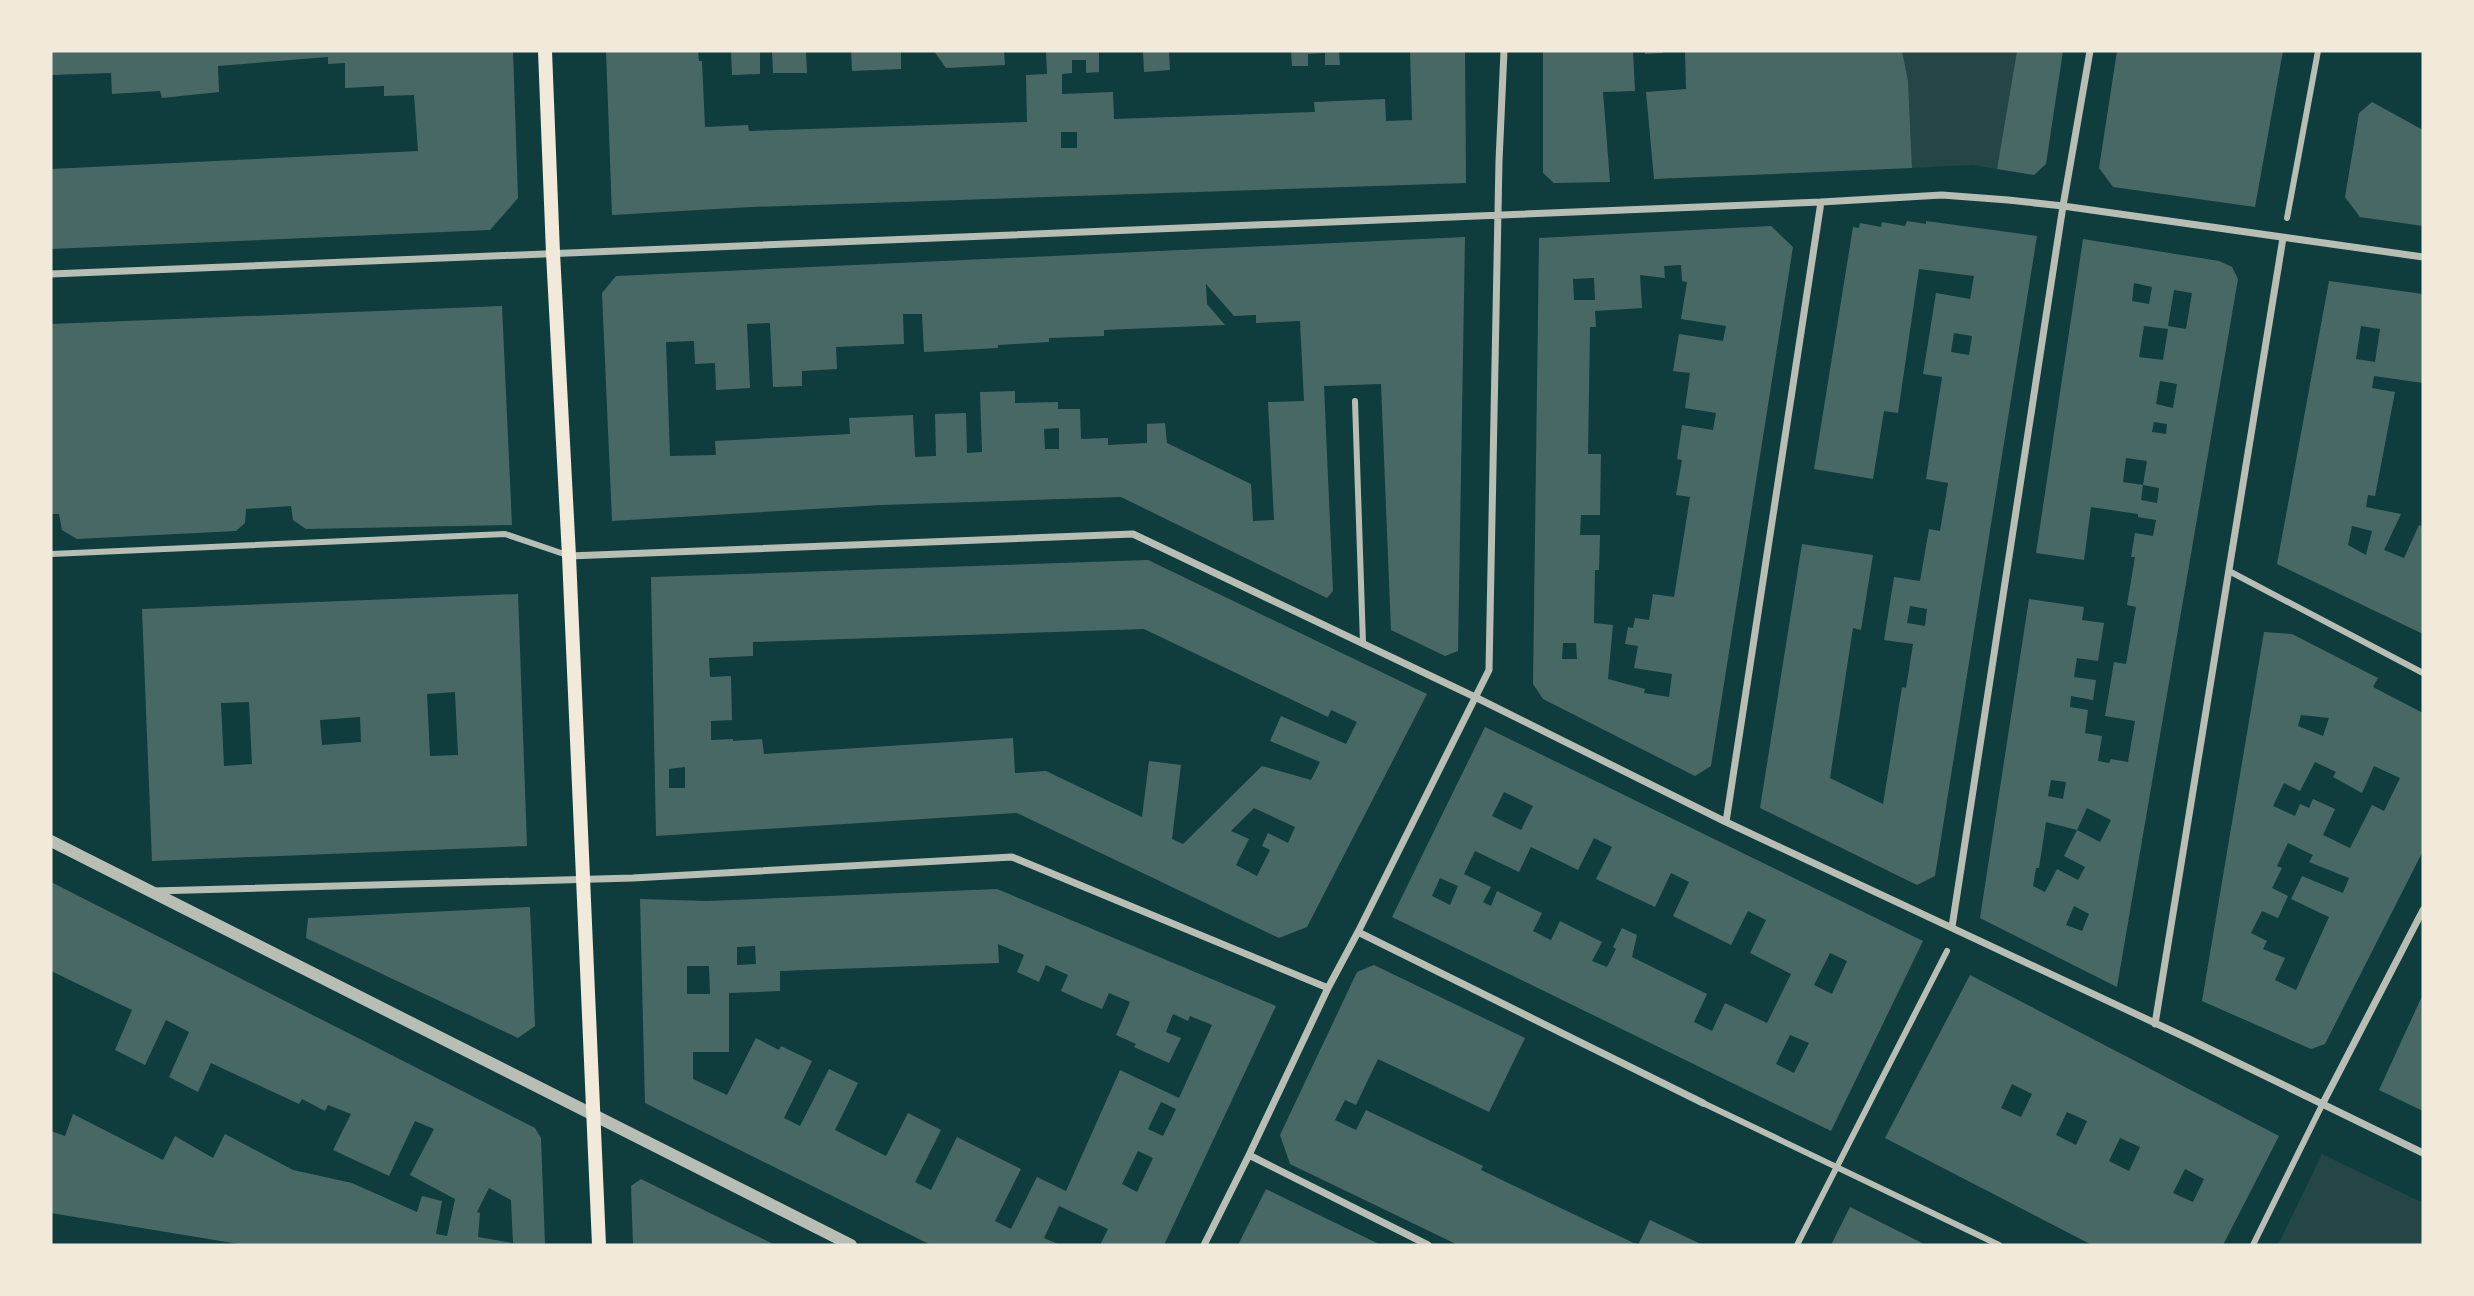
<svg xmlns="http://www.w3.org/2000/svg" width="2474" height="1296" font-family="Lora,serif">
	<rect width="100%" height="100%" fill="#0f3d3e"/>
	<path fill="#244646" d="M 1902,51 L 2017,51 L 1997,169 L 1972,165 L 1912,168 L 1908,81 Z
		M 2322,1154 L 2423,1203 L 2423,1245 L 2278,1245 Z"/>
	<path fill="#486865" fill-rule="evenodd" d="M 51,51 L 513,51 L 518,198 L 490,230 L 51,249 L 51,169 L 418,151 L 414,95 L 384,96 L 384,86 L 345,88 L 345,63 L 328,64 L 328,57 L 218,66 L 219,92 L 162,98 L 160,91 L 112,94 L 111,73 L 51,75 Z
		M 606,51 L 698,51 L 699,61 L 702,61 L 705,127 L 748,125 L 749,131 L 1027,122 L 1026,75 L 1047,74 L 1046,51 L 1099,51 L 1099,72 L 1086,73 L 1086,60 L 1072,60 L 1072,73 L 1062,74 L 1062,94 L 1113,92 L 1114,119 L 1315,112 L 1314,102 L 1385,99 L 1386,121 L 1412,120 L 1410,51 L 1465,51 L 1466,183 L 751,207 L 612,215 ZM 1061,132 L 1077,132 L 1077,148 L 1061,148 Z
		M 731,51 L 760,51 L 760,74 L 732,75 Z
		M 772,51 L 806,51 L 807,73 L 773,73 Z
		M 851,51 L 901,51 L 901,69 L 852,71 Z
		M 934,51 L 1004,51 L 1005,65 L 946,68 Z
		M 1143,51 L 1169,51 L 1170,70 L 1144,72 Z
		M 1291,51 L 1339,51 L 1340,65 L 1325,65 L 1325,53 L 1308,54 L 1308,66 L 1292,66 Z
		M 1543,51 L 1633,51 L 1635,91 L 1603,92 L 1610,182 L 1554,183 L 1543,173 Z
		M 1645,51 L 1663,51 L 1663,53 L 1645,54 Z
		M 1685,51 L 1902,51 L 1908,81 L 1912,168 L 1654,179 L 1646,92 L 1686,89 Z
		M 2017,51 L 2063,51 L 2046,164 L 2034,175 L 1997,169 Z
		M 2117,51 L 2283,51 L 2255,207 L 2113,187 L 2099,168 Z
		M 2372,102 L 2423,130 L 2423,226 L 2360,217 L 2345,197 L 2359,113 Z
		M 1907,221 L 1926,224 L 1926,221 L 2037,236 L 1935,876 L 1917,885 L 1760,808 L 1802,544 L 1873,555 L 1861,630 L 1853,628 L 1830,778 L 1883,804 L 1902,687 L 1906,688 L 1913,644 L 1884,640 L 1894,577 L 1920,581 L 1929,529 L 1940,531 L 1948,483 L 1926,479 L 1942,377 L 1923,374 L 1936,293 L 1970,299 L 1974,276 L 1919,269 L 1898,413 L 1884,411 L 1873,479 L 1814,469 L 1853,227 L 1859,228 L 1860,223 L 1881,227 L 1882,222 L 1905,226 ZM 1954,333 L 1972,336 L 1969,355 L 1951,352 ZM 1910,606 L 1927,609 L 1925,626 L 1907,623 Z
		M 1771,226 L 1793,247 L 1711,766 L 1695,776 L 1543,699 L 1533,684 L 1539,238 ZM 1681,265 L 1682,281 L 1687,282 L 1681,319 L 1726,326 L 1723,341 L 1679,334 L 1673,371 L 1690,373 L 1685,408 L 1716,413 L 1713,430 L 1682,425 L 1677,459 L 1682,460 L 1676,495 L 1690,497 L 1674,597 L 1653,594 L 1649,620 L 1635,618 L 1633,628 L 1628,627 L 1625,644 L 1638,646 L 1634,668 L 1672,674 L 1669,697 L 1644,693 L 1645,689 L 1608,679 L 1613,625 L 1594,623 L 1595,570 L 1599,570 L 1600,535 L 1580,535 L 1581,515 L 1600,515 L 1601,454 L 1588,454 L 1590,327 L 1596,327 L 1595,311 L 1642,308 L 1640,275 L 1665,278 L 1664,266 ZM 1594,278 L 1595,300 L 1574,300 L 1573,279 ZM 1563,643 L 1576,643 L 1577,659 L 1562,659 Z
		M 1465,237 L 1458,651 L 1445,656 L 1391,630 L 1381,384 L 1324,386 L 1333,591 L 1327,598 L 1121,497 L 881,505 L 612,521 L 602,293 L 616,276 ZM 1206,284 L 1234,316 L 1256,315 L 1256,323 L 1300,321 L 1304,401 L 1268,402 L 1274,520 L 1253,521 L 1251,484 L 1167,443 L 1165,423 L 1147,424 L 1147,443 L 1108,445 L 1108,438 L 1081,439 L 1080,409 L 1058,409 L 1058,402 L 1015,403 L 1015,391 L 980,392 L 982,452 L 967,453 L 966,413 L 935,414 L 936,456 L 915,457 L 913,415 L 849,418 L 850,434 L 715,441 L 716,455 L 670,456 L 666,342 L 694,341 L 695,364 L 715,363 L 716,390 L 750,388 L 747,324 L 770,323 L 773,387 L 802,386 L 802,371 L 837,369 L 836,347 L 904,344 L 903,314 L 922,314 L 924,352 L 998,348 L 998,345 L 1049,342 L 1049,338 L 1104,336 L 1104,330 L 1225,325 L 1207,304 ZM 1059,428 L 1059,449 L 1045,449 L 1044,429 Z
		M 2083,239 L 2219,261 L 2232,267 L 2238,279 L 2117,987 L 1980,918 L 2029,599 L 2084,607 L 2082,620 L 2104,623 L 2098,661 L 2077,658 L 2074,677 L 2096,680 L 2093,700 L 2071,696 L 2070,707 L 2088,710 L 2085,733 L 2102,736 L 2098,761 L 2109,763 L 2111,759 L 2128,762 L 2135,721 L 2105,716 L 2114,662 L 2126,664 L 2136,607 L 2127,605 L 2135,557 L 2131,557 L 2135,533 L 2153,536 L 2156,520 L 2138,517 L 2138,514 L 2091,507 L 2084,560 L 2036,553 ZM 2134,283 L 2152,287 L 2149,304 L 2132,301 ZM 2174,290 L 2192,293 L 2186,329 L 2168,326 ZM 2144,326 L 2168,329 L 2163,360 L 2139,357 ZM 2160,381 L 2177,384 L 2173,408 L 2156,404 ZM 2154,422 L 2167,424 L 2166,434 L 2152,432 ZM 2126,458 L 2147,461 L 2143,485 L 2159,488 L 2157,503 L 2141,500 L 2143,485 L 2123,482 ZM 2051,780 L 2066,782 L 2063,799 L 2048,796 ZM 2087,808 L 2111,820 L 2100,842 L 2077,830 L 2064,856 L 2085,867 L 2078,880 L 2057,869 L 2045,892 L 2033,886 L 2036,868 L 2039,868 L 2046,822 L 2077,830 ZM 2074,906 L 2089,914 L 2082,931 L 2066,925 Z
		M 2329,281 L 2423,294 L 2423,383 L 2374,376 L 2372,388 L 2395,392 L 2375,496 L 2368,495 L 2366,507 L 2401,514 L 2384,550 L 2404,558 L 2419,525 L 2423,527 L 2423,634 L 2277,564 ZM 2361,326 L 2380,329 L 2375,362 L 2356,359 ZM 2352,526 L 2372,531 L 2366,555 L 2348,545 Z
		M 502,306 L 512,525 L 306,529 L 293,520 L 291,506 L 246,509 L 245,523 L 236,531 L 77,539 L 62,530 L 59,514 L 51,514 L 51,324 Z
		M 1148,560 L 1427,694 L 1307,927 L 1279,938 L 1017,813 L 656,836 L 651,577 ZM 1144,629 L 1328,717 L 1331,710 L 1357,722 L 1346,744 L 1281,716 L 1270,741 L 1320,762 L 1311,780 L 1262,766 L 1183,844 L 1172,839 L 1181,765 L 1149,761 L 1142,817 L 1046,771 L 1015,773 L 1013,738 L 764,754 L 762,739 L 733,741 L 733,739 L 711,740 L 711,721 L 732,720 L 731,676 L 710,677 L 709,658 L 753,656 L 753,642 ZM 685,767 L 685,788 L 669,788 L 669,769 ZM 1254,808 L 1295,827 L 1288,843 L 1268,833 L 1262,846 L 1270,850 L 1257,876 L 1236,865 L 1249,839 L 1231,831 Z
		M 518,594 L 527,846 L 152,861 L 142,609 ZM 455,692 L 458,755 L 430,756 L 427,694 ZM 249,702 L 252,764 L 224,766 L 221,703 ZM 360,717 L 361,742 L 322,745 L 320,720 Z
		M 2264,632 L 2292,634 L 2378,678 L 2373,687 L 2423,713 L 2423,851 L 2325,1044 L 2311,1049 L 2202,1001 ZM 2301,715 L 2329,718 L 2323,736 L 2298,726 ZM 2315,762 L 2336,772 L 2333,777 L 2362,793 L 2374,766 L 2400,778 L 2384,811 L 2372,805 L 2350,848 L 2323,835 L 2335,809 L 2313,799 L 2309,808 L 2300,804 L 2295,816 L 2273,806 L 2284,783 L 2300,791 ZM 2288,843 L 2313,855 L 2309,862 L 2349,878 L 2343,893 L 2302,876 L 2291,899 L 2329,917 L 2296,990 L 2275,980 L 2285,958 L 2263,949 L 2267,941 L 2251,933 L 2262,911 L 2278,918 L 2288,896 L 2272,888 L 2282,868 L 2277,866 Z
		M 1485,727 L 1923,941 L 1831,1131 L 1392,917 ZM 1504,792 L 1533,806 L 1521,830 L 1492,816 ZM 1594,838 L 1612,847 L 1596,879 L 1655,907 L 1671,873 L 1689,882 L 1673,916 L 1731,945 L 1748,911 L 1766,920 L 1750,953 L 1791,974 L 1767,1023 L 1725,1003 L 1712,1031 L 1694,1022 L 1707,994 L 1632,957 L 1637,935 L 1622,928 L 1613,947 L 1616,949 L 1607,967 L 1592,961 L 1602,942 L 1560,921 L 1551,940 L 1533,931 L 1542,913 L 1497,891 L 1491,906 L 1483,902 L 1491,887 L 1464,874 L 1475,851 L 1519,872 L 1531,847 L 1578,870 ZM 1440,878 L 1458,886 L 1450,905 L 1432,896 ZM 1830,953 L 1847,961 L 1832,994 L 1814,985 ZM 1790,1035 L 1809,1043 L 1794,1073 L 1776,1064 Z
		M 51,882 L 535,1128 L 541,1138 L 545,1245 L 245,1245 L 51,1213 L 51,1131 L 65,1136 L 73,1114 L 163,1160 L 175,1136 L 213,1158 L 225,1134 L 293,1170 L 352,1183 L 417,1212 L 422,1196 L 442,1201 L 436,1234 L 447,1236 L 455,1199 L 410,1175 L 434,1129 L 415,1121 L 389,1176 L 333,1150 L 351,1114 L 328,1105 L 325,1111 L 302,1099 L 299,1104 L 211,1063 L 198,1092 L 169,1077 L 189,1032 L 166,1020 L 145,1065 L 115,1050 L 132,1010 L 51,971 ZM 489,1188 L 511,1200 L 513,1243 L 478,1237 L 480,1213 L 477,1212 Z
		M 997,889 L 1276,1006 L 1164,1245 L 1100,1245 L 1108,1229 L 1059,1206 L 1044,1238 L 1060,1245 L 931,1245 L 645,1103 L 640,899 L 707,901 ZM 998,944 L 1024,955 L 1017,972 L 1039,982 L 1046,965 L 1068,975 L 1061,991 L 1083,1001 L 1102,1009 L 1109,993 L 1130,1002 L 1116,1035 L 1136,1044 L 1134,1047 L 1169,1063 L 1181,1038 L 1166,1032 L 1173,1014 L 1188,1021 L 1190,1016 L 1212,1025 L 1179,1098 L 1120,1070 L 1066,1191 L 1037,1177 L 1011,1229 L 995,1221 L 1021,1169 L 957,1137 L 931,1190 L 915,1182 L 941,1130 L 908,1113 L 886,1156 L 835,1130 L 858,1083 L 829,1069 L 800,1126 L 784,1118 L 812,1061 L 781,1046 L 779,1050 L 756,1038 L 727,1095 L 693,1079 L 693,1052 L 729,1052 L 729,993 L 780,991 L 780,971 L 999,963 ZM 755,946 L 756,964 L 737,965 L 737,947 ZM 687,966 L 709,966 L 710,994 L 687,994 ZM 1161,1102 L 1176,1109 L 1163,1136 L 1148,1129 ZM 1138,1151 L 1153,1158 L 1137,1192 L 1122,1184 Z
		M 530,907 L 535,1026 L 518,1038 L 306,938 L 308,918 Z
		M 1374,965 L 1525,1038 L 1489,1112 L 1378,1059 L 1356,1105 L 1345,1100 L 1335,1120 L 1356,1130 L 1366,1110 L 1483,1166 L 1481,1170 L 1638,1245 L 1650,1220 L 1703,1245 L 1458,1245 L 1290,1164 L 1280,1135 L 1357,972 Z
		M 1970,975 L 2279,1136 L 2223,1245 L 2092,1245 L 1885,1138 ZM 2012,1084 L 2032,1094 L 2021,1117 L 2001,1108 ZM 2067,1112 L 2087,1121 L 2076,1145 L 2056,1135 ZM 2120,1138 L 2140,1147 L 2129,1171 L 2109,1161 ZM 2185,1169 L 2204,1179 L 2193,1202 L 2173,1193 Z
		M 2423,994 L 2423,1111 L 2379,1090 Z
		M 641,1179 L 720,1218 L 775,1245 L 633,1245 L 631,1186 Z
		M 1266,1189 L 1319,1215 L 1381,1245 L 1238,1245 Z
		M 1850,1207 L 1926,1245 L 1831,1245 Z"/>
	<g fill="none" stroke-linecap="round" stroke-linejoin="round">
		<path stroke="#b8beb3" stroke-width="6" d="M 2287,218 L 2318,51
			M 1355,401 L 1363,643
			M 51,554 L 505,534 L 567,555
			M 2229,571 L 2423,673
			M 1703,1103 L 1999,1245
			M 1797,1245 L 1947,951
			M 2253,1245 L 2323,1103"/>
		<path stroke="#b8beb3" stroke-width="7" d="M 51,274 L 1821,202 L 1942,195 L 2008,200 L 2063,206 L 2423,257
			M 569,556 L 1133,534 L 1475,697 L 1726,822 L 2187,1038 L 2423,1153
			M 1726,822 L 1821,202
			M 153,891 L 633,878 L 1012,857 L 1328,988
			M 1952,927 L 2063,206 L 2090,51
			M 1358,932 L 1703,1103
			M 2155,1024 L 2283,238
			M 2323,1103 L 2423,910
			M 1249,1155 L 1428,1245
			M 1204,1245 L 1249,1155 L 1328,988 L 1358,932 L 1489,670 L 1499,161 L 1504,51"/>
		<path stroke="#b8beb3" stroke-width="12" d="M 51,841 L 851,1245"/>
		<path stroke="#f1e9da" stroke-width="14" d="M 545,51 L 553,253 L 569,556 L 599,1245"/>
	</g>
	<rect width="2474" height="1296" fill="none" stroke="#f1e9da" stroke-width="105"/>
</svg>
